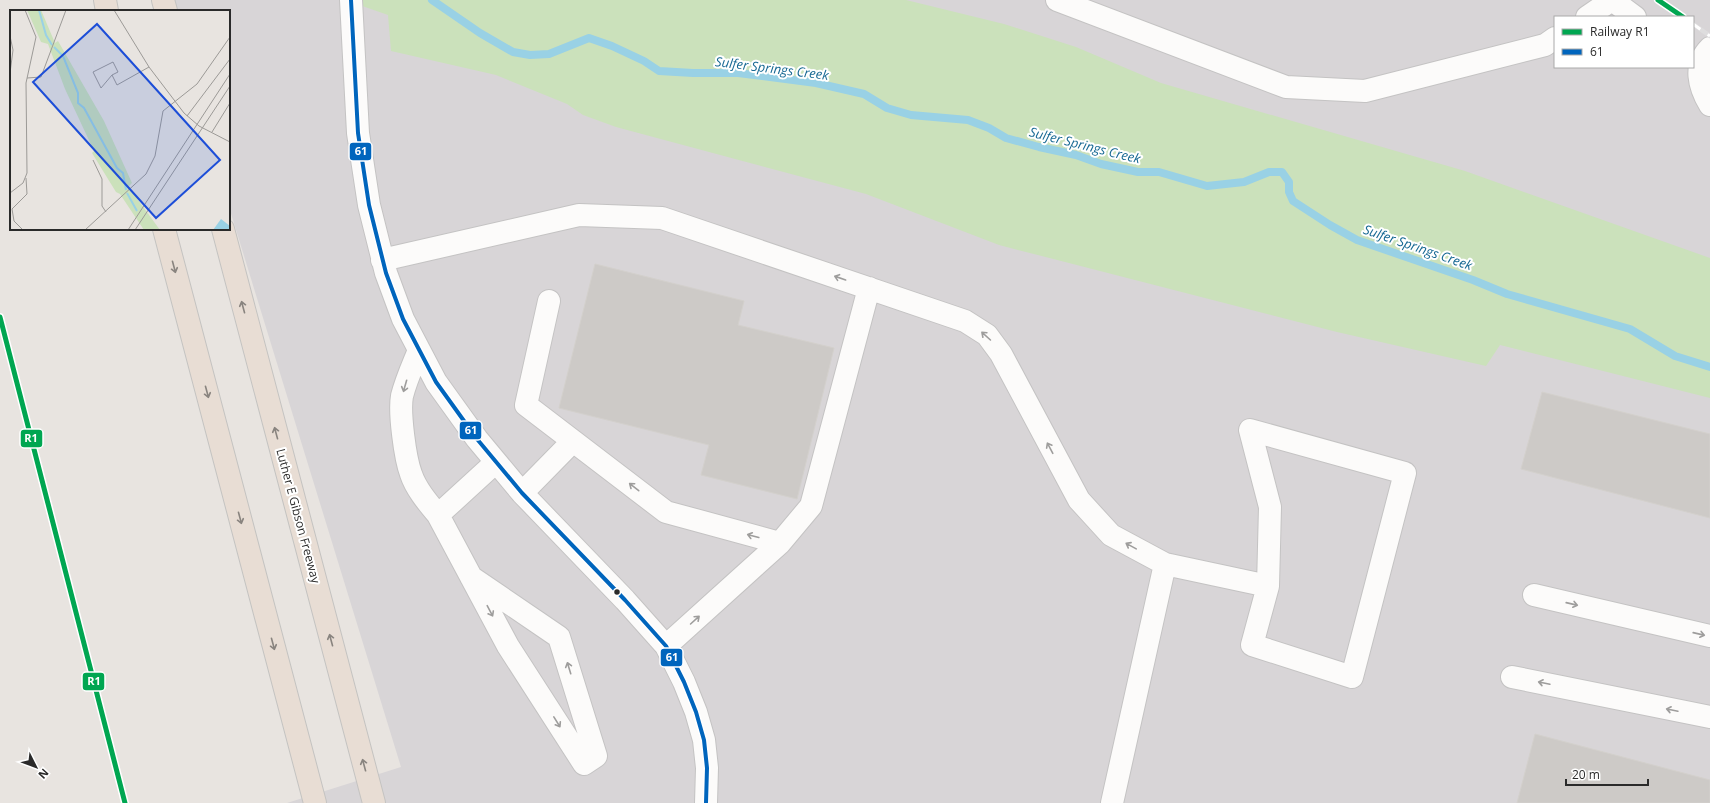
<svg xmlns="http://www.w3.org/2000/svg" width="1710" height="803" font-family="'Open Sans',sans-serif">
	<rect width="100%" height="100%" fill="#e8e4e0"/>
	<path fill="#d8d5d7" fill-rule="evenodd" d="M 165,0 L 561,0 L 1710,307 L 1710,803 L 287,803 L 401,767 L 229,207 L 229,11 L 169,11 Z
		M 830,0 L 1710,0 L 1710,263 ZM 1555,17 L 1693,17 L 1693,67 L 1555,67 Z"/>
	<path fill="#cbe1bb" d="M 345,0 L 906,0 L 1004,24 L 1076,47 L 1161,83 L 1465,171 L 1710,258 L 1710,398 L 1500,345 L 1486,366 L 1337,332 L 999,245 L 866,194 L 616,127 L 583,115 L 567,104 L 496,75 L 391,51 L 388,15 Z"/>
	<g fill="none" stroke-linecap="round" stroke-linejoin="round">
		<path stroke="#99d1e5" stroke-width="8" d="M 432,0 L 480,33 L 513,52 L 530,55 L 549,54 L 589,38 L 612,46 L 644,61 L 659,71 L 693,73 L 738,73 L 816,83 L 864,94 L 887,108 L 911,115 L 968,120 L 989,128 L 1006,138 L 1039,147 L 1076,155 L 1101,164 L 1138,172 L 1159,172 L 1207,186 L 1244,182 L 1269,172 L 1282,172 L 1289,182 L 1289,192 L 1293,201 L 1330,225 L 1357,240 L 1473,280 L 1507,294 L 1630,329 L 1675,356 L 1710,367"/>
	</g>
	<path fill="#cdcac7" stroke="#d3d0cc" d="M 595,264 L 744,301 L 738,325 L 834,348 L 797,499 L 701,475 L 709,445 L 559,408 Z
		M 1542,392 L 1710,434 L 1710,518 L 1521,469 Z
		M 1535,734 L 1710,780 L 1710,803 L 1517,803 Z"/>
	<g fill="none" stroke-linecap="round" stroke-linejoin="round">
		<defs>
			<path id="minor" d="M 351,0 L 358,133 L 369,205 L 386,273 L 403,319 L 436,382 L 477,439 L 522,493 L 625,600 L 666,646 L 684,682 L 696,712 L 704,740 L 707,768 L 706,803
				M 1057,0 L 1286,87 L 1365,91 L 1545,45 L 1555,38
				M 1612,0 L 1635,17
				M 1587,17 L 1612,0
				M 1710,48 C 1693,65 1699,87 1710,105
				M 382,260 L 579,215 L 662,218 L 965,321 L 987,335 L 1001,354 L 1079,500 L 1111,535 L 1165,564
				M 549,301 L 526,405 L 666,512 L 780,543 L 666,646
				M 419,350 C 413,365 406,380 402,396 C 399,412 405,458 411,474 C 416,489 428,503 438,515
				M 1250,430 L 1405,473 L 1352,677 L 1252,645 L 1268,586 L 1270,507 Z
				M 522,493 L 573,441
				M 780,543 L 811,506 L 869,288
				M 471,577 L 559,637 L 596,756 L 584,764 L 508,646 L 438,515 L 496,462
				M 1534,595 L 1710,636
				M 1512,677 L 1710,717
				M 1112,803 L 1165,564 L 1268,586"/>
			<path id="highway" d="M 105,0 L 107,11
				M 163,0 L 166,11
				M 164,229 L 315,803
				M 223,229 L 374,803"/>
		</defs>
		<use href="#minor" stroke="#c4c3c3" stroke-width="24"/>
		<use href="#highway" stroke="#c4c3c1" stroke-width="24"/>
		<use href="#minor" stroke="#fcfbfa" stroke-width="22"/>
		<use href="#highway" stroke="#e8ddd4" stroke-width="22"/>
		<defs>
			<path id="rail" d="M 1658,0 L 1683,17
				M 1693,24 L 1710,36"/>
		</defs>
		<use href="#rail" stroke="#deddde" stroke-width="4.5"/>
		<use href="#rail" stroke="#fff" stroke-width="3" stroke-dasharray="9" stroke-linecap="butt"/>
		<defs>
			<path id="bus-1" d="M 351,0 L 358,133 L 369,205 L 386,273 L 403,319 L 436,382 L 477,439 L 522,493 L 625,600 L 666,646 L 684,682 L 696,712 L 704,740 L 707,768 L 706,803"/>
		</defs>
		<use href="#bus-1" stroke="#fff" stroke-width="7"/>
		<use href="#bus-1" stroke="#0065bd" stroke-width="4"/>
		<defs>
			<path id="rail-1" d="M 1658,0 L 1683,17
				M 0,317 L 125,803"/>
		</defs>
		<use href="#rail-1" stroke="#fff" stroke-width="8"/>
		<use href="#rail-1" stroke="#00a651" stroke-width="5"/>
	</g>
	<defs><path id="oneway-shaft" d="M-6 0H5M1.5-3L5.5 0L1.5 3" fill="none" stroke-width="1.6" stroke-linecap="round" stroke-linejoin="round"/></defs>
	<g stroke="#89847f">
		<use href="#oneway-shaft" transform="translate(174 267) rotate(75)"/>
		<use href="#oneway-shaft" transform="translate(243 307) rotate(-105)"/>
		<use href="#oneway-shaft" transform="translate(207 392) rotate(75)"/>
		<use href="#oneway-shaft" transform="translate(276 433) rotate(-105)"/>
		<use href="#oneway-shaft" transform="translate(240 518) rotate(75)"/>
		<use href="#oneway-shaft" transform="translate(331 640) rotate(-105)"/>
		<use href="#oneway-shaft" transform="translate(273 644) rotate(75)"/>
		<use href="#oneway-shaft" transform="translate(364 765) rotate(-105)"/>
	</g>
	<g stroke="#9e9d9c">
		<use href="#oneway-shaft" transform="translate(840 278) rotate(-161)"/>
		<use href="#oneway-shaft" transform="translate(986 336) rotate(-138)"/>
		<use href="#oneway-shaft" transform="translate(405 386) rotate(106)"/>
		<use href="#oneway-shaft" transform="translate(1050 448) rotate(-118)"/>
		<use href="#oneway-shaft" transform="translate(634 487) rotate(-142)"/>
		<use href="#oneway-shaft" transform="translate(753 536) rotate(-165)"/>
		<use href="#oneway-shaft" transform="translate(1131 546) rotate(-151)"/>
		<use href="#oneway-shaft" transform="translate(1572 604) rotate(13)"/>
		<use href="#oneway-shaft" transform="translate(490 611) rotate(62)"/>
		<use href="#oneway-shaft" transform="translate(695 620) rotate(-42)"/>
		<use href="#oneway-shaft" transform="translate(1699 634) rotate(13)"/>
		<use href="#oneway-shaft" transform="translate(569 668) rotate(-107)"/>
		<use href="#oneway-shaft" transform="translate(1544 683) rotate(-168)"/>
		<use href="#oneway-shaft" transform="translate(1672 710) rotate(-168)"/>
		<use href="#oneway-shaft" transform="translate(557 722) rotate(58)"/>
	</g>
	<circle fill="#2a2a2a" stroke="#fff" stroke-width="1.5" cx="617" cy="592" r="3.5"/>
	<g text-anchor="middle" stroke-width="4" stroke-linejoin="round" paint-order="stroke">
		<g font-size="12" fill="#2a2a2a" stroke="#fff">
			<text transform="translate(298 516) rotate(75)" y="4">Luther E Gibson Freeway</text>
		</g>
		<g font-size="13" font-style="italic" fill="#166893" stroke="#fff">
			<text transform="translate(772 68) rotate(7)" y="5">Sulfer Springs Creek</text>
			<text transform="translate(1085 145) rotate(14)" y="5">Sulfer Springs Creek</text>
			<text transform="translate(1418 247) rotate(19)" y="5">Sulfer Springs Creek</text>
		</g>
	</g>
	<g transform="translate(10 10)">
		<rect width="220" height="220" fill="#e8e4e0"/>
		<path d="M 17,0 L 31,0 L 45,33 L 48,31 L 94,111 L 122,173 L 119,176 L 123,183 L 150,220 L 134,220 L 110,184 L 106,182 L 82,143 L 84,141 L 55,79 L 38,34 L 31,32 Z" fill="#cbe1bb"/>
		<path d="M 211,209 L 220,216 L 220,220 L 203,220 Z" fill="#99d1e5"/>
		<path fill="none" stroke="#99d1e5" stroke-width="2" d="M 29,0 L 36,25 L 42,35M 44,37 L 53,46 L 68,83 L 68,93 L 74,98 L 107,158 L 113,163 L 116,180M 117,183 L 127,201"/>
		<path fill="none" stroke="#9c9a97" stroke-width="1" d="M 104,0 L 139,57 L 174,103 L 189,116 L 220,132M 0,26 L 3,40 L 0,63M 102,65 L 91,78 L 83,62 L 103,52 L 108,62 L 102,65 L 107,75 L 139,57M 17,68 L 31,67 L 56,0M 177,106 L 220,49M 202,122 L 220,93M 83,150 L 92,169 L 92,196 L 96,202M 0,183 L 13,173 L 17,163 L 16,73 L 26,27 L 15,0M 13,220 L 4,211 L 2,199 L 17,184 L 16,168M 75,220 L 136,164 L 145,146 L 153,101 L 187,74 L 220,27M 118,220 L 220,64M 125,220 L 220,76"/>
		<path fill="#1d4ed8" fill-opacity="0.15" stroke="#1d4ed8" stroke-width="2" d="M 87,14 L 210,150 L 146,208 L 23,72 Z"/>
		<rect width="220" height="220" fill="none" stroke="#2a2a2a" stroke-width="2"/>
	</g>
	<g stroke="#fff" stroke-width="1.5">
		<rect x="349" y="142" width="23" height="19" rx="4" fill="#0065bd"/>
		<rect x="459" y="421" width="23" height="19" rx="4" fill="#0065bd"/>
		<rect x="20" y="429" width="23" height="19" rx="4" fill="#00a651"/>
		<rect x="660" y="648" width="23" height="19" rx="4" fill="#0065bd"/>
		<rect x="82" y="672" width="23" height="19" rx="4" fill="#00a651"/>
	</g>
	<g font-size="11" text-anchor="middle" font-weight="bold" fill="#fff">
		<text x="361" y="155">61</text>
		<text x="471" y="434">61</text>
		<text x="31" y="442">R1</text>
		<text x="672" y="661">61</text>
		<text x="94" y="685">R1</text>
	</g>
	<rect x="1554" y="16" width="140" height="52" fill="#ffffff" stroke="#aaaaaa"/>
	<rect x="1562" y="29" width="20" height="6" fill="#00a651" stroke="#aaaaaa"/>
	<text x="1590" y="36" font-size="12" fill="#2a2a2a">Railway R1</text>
	<rect x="1562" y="49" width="20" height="6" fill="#0065bd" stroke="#aaaaaa"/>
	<text x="1590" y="56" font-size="12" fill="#2a2a2a">61</text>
	<g transform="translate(36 767) rotate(132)" stroke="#ffffff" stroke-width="3" paint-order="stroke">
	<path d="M0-3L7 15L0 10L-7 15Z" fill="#2a2a2a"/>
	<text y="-6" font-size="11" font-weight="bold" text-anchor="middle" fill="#2a2a2a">N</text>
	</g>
	<path d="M1566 779v6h82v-6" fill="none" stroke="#2a2a2a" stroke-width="2"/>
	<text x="1572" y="779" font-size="12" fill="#2a2a2a" stroke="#ffffff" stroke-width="3" paint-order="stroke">20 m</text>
</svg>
